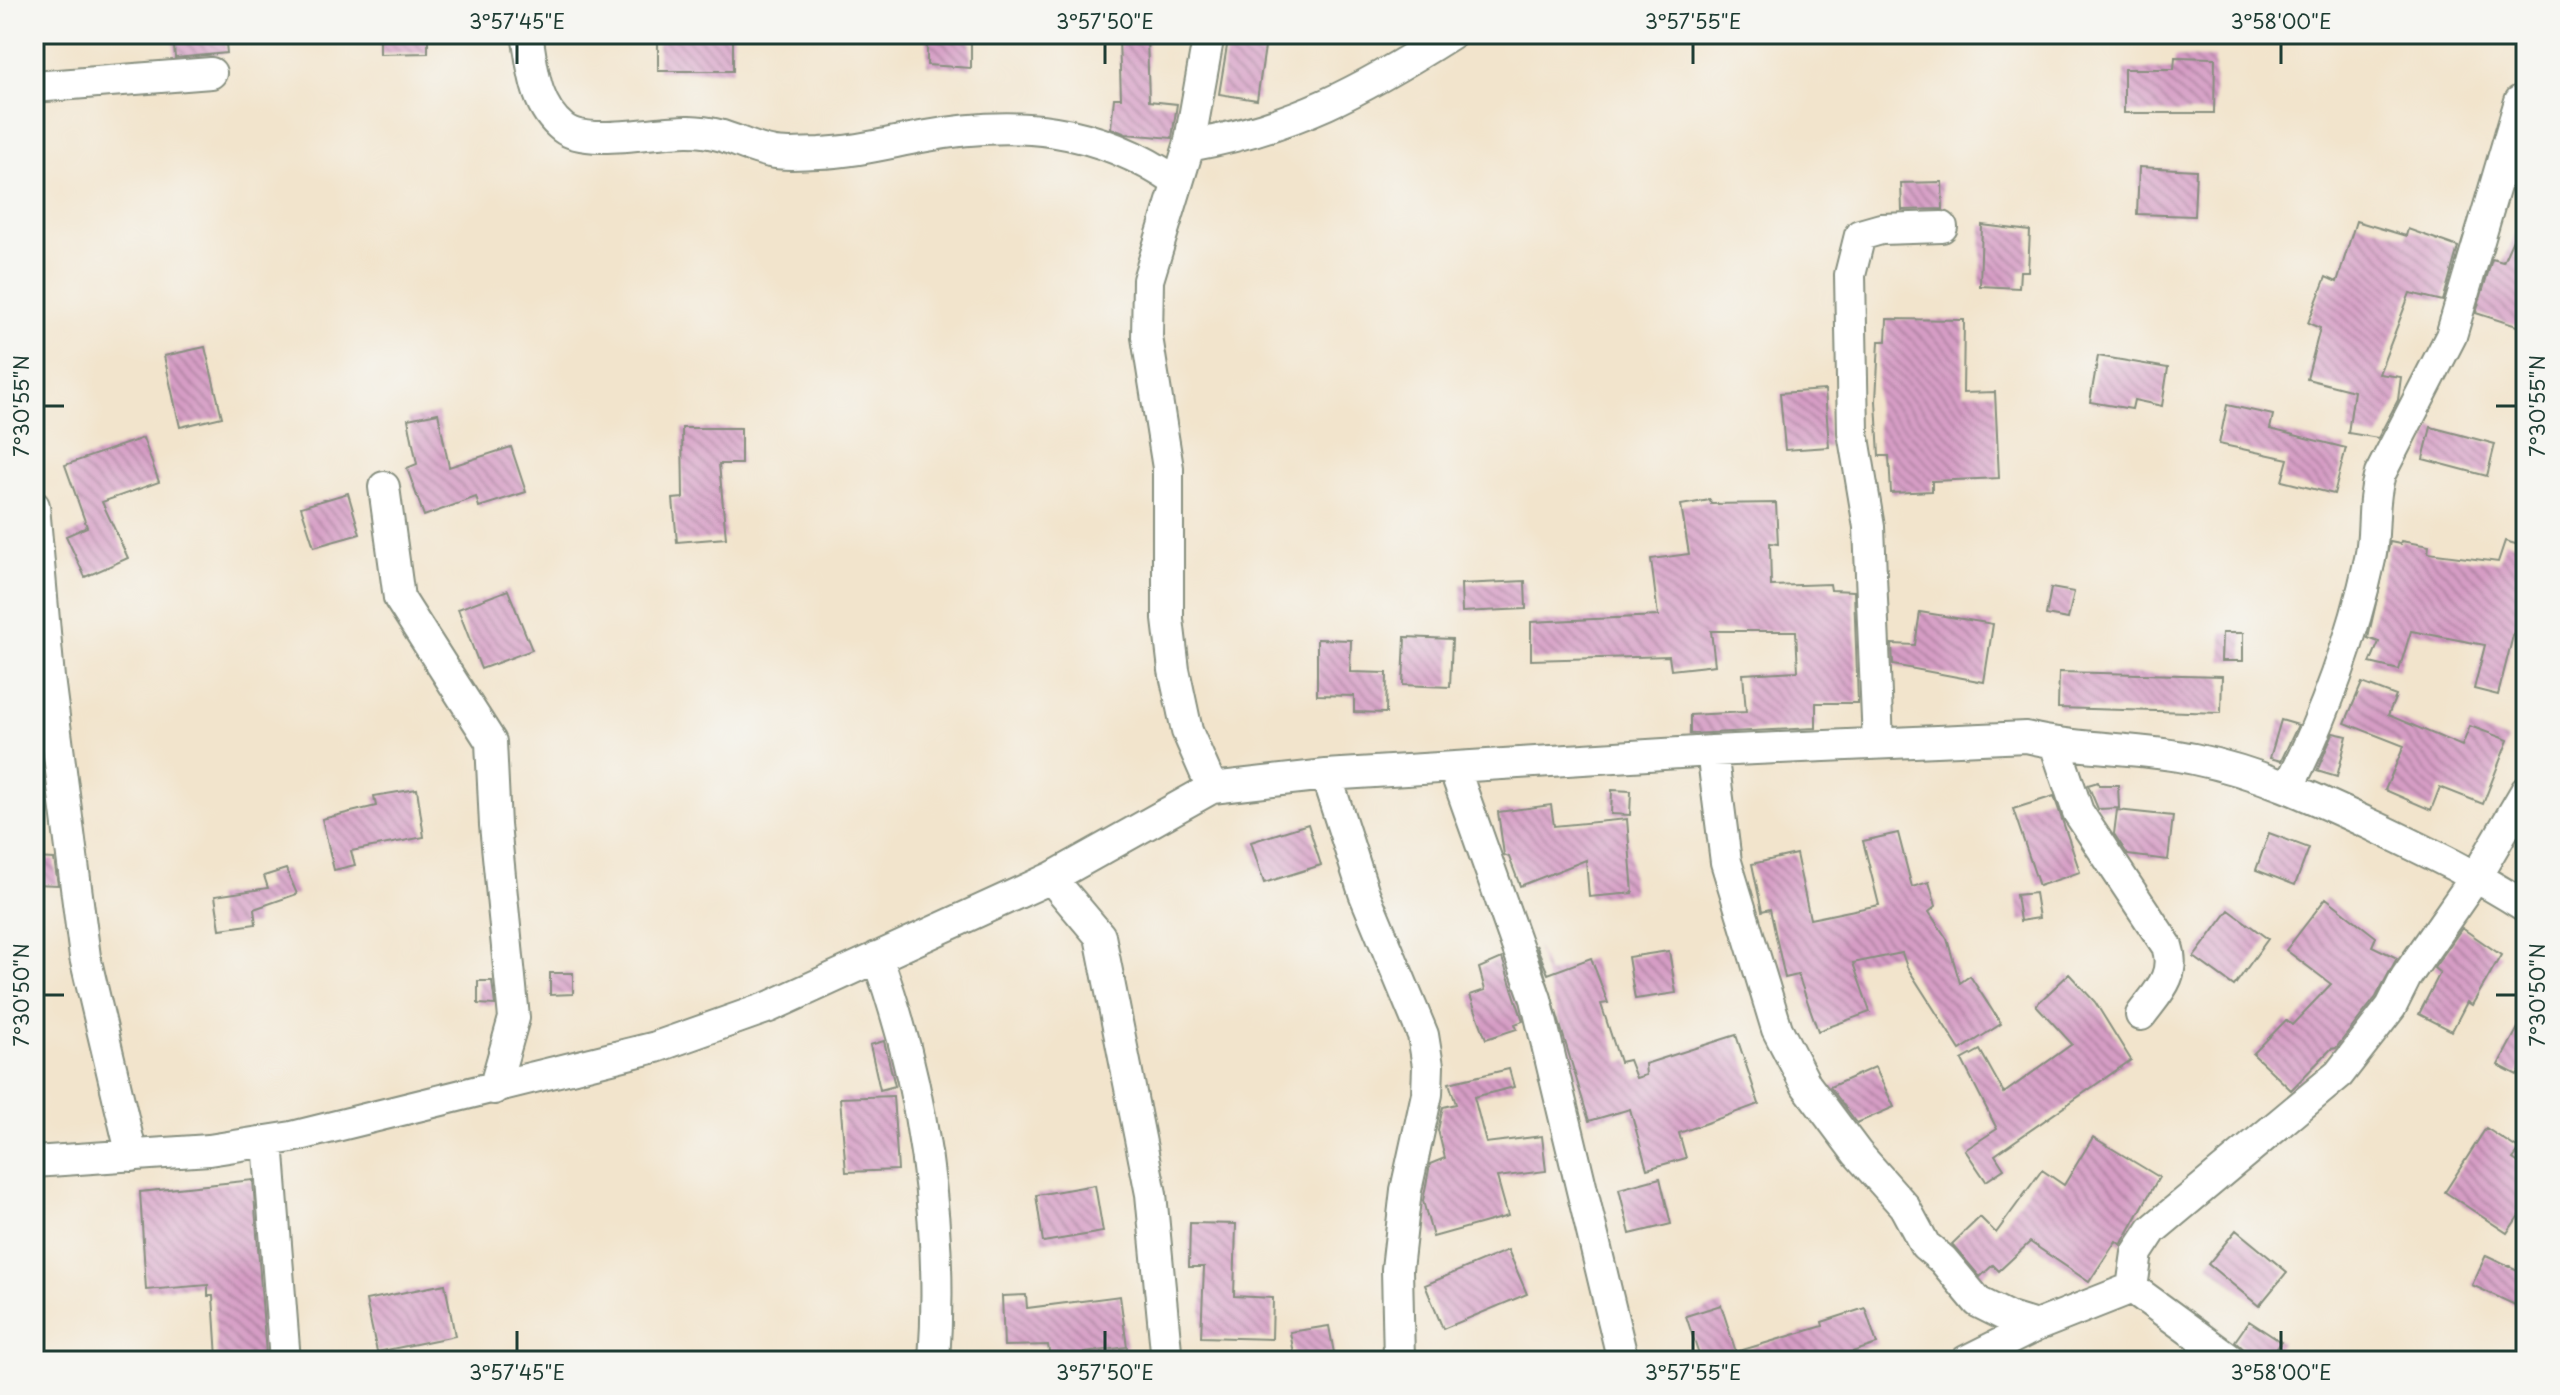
<svg xmlns="http://www.w3.org/2000/svg" width="2560" height="1395" font-family="'Playpen Sans',sans-serif">
	<defs>
		<pattern id="building-back-hatch" width="6" height="6" patternUnits="userSpaceOnUse" patternTransform="scale(2)"><rect width="6" height="6" fill="#d69dc5"/><path d="M-1 5l2 2M0 0l6 6M5-1l2 2" fill="none" stroke="#ad81a1"/></pattern>
	</defs>
	<rect width="100%" height="100%" fill="#f6f6f2"/>
	<filter id="ink" filterUnits="userSpaceOnUse"><feTurbulence type="fractalNoise" baseFrequency=".0125" numOctaves="2"/><feDisplacementMap in="SourceGraphic" scale="16" xChannelSelector="R" yChannelSelector="G"/><feConvolveMatrix kernelMatrix="1 2 1 2 8 2 1 2 1" color-interpolation-filters="sRGB"/></filter>
	<filter id="wash" filterUnits="userSpaceOnUse"><feTurbulence type="fractalNoise" baseFrequency=".006" numOctaves="4" result="noise"/><feDisplacementMap in="SourceGraphic" scale="32" xChannelSelector="R" yChannelSelector="G"/><feGaussianBlur stdDeviation="1.8" result="paint"/><feColorMatrix in="noise" values="0 0 0 0 0 0 0 0 0 0 0 0 0 0 0 0 0 1.4 0 .05"/><feComposite in="paint" operator="in"/></filter>
	<g filter="url(#wash)">
		<rect width="100%" height="100%" fill="#f2e4cc"/>
		<g id="blocks">
			<path fill="url(#building-back-hatch)" d="M 173,34 L 225,34 L 227,53 L 175,58 Z
				M 380,34 L 428,34 L 428,53 L 380,54 Z
				M 658,34 L 733,34 L 733,71 L 658,71 Z
				M 1229,34 L 1267,34 L 1257,100 L 1219,94 Z
				M 927,36 L 971,36 L 971,68 L 927,65 Z
				M 1147,37 L 1149,101 L 1177,104 L 1172,138 L 1126,134 L 1111,128 L 1114,98 L 1121,98 L 1119,38 Z
				M 2175,57 L 2215,58 L 2214,113 L 2124,113 L 2124,69 L 2174,69 Z
				M 2139,167 L 2196,170 L 2194,216 L 2137,214 Z
				M 1942,182 L 1943,209 L 1902,210 L 1901,183 Z
				M 2526,211 L 2526,329 L 2476,313 L 2492,259 L 2503,262 Z
				M 2356,221 L 2406,236 L 2408,229 L 2458,247 L 2443,301 L 2410,293 L 2379,374 L 2401,377 L 2398,400 L 2378,438 L 2348,433 L 2354,391 L 2307,379 L 2320,328 L 2308,323 L 2326,277 L 2337,282 Z
				M 1982,225 L 2030,231 L 2028,271 L 2020,271 L 2019,288 L 1980,286 Z
				M 1887,319 L 1964,320 L 1963,393 L 1995,392 L 1999,478 L 1932,481 L 1932,491 L 1891,493 L 1889,456 L 1879,456 L 1876,401 L 1879,341 L 1886,341 Z
				M 205,347 L 222,417 L 180,427 L 164,356 Z
				M 2098,356 L 2168,368 L 2162,406 L 2134,400 L 2132,409 L 2090,402 Z
				M 1825,390 L 1829,447 L 1785,450 L 1780,393 Z
				M 2227,405 L 2273,415 L 2270,429 L 2346,448 L 2334,494 L 2282,481 L 2288,459 L 2219,444 Z
				M 438,413 L 449,467 L 511,447 L 526,492 L 479,507 L 476,497 L 424,516 L 407,468 L 417,464 L 408,419 Z
				M 2431,427 L 2495,444 L 2487,476 L 2423,459 Z
				M 682,428 L 741,428 L 741,464 L 719,464 L 726,538 L 677,542 L 673,499 L 683,498 Z
				M 143,438 L 159,482 L 102,502 L 128,558 L 85,577 L 66,536 L 87,527 L 65,465 Z
				M 348,493 L 360,534 L 314,547 L 301,507 Z
				M 1710,500 L 1711,504 L 1776,503 L 1778,544 L 1770,543 L 1771,586 L 1830,584 L 1831,590 L 1854,591 L 1858,703 L 1816,703 L 1816,728 L 1690,734 L 1690,715 L 1746,712 L 1743,674 L 1798,671 L 1796,631 L 1711,631 L 1715,665 L 1671,670 L 1669,656 L 1531,660 L 1531,622 L 1658,616 L 1651,559 L 1689,554 L 1681,505 Z
				M 2401,541 L 2429,546 L 2428,553 L 2498,562 L 2505,541 L 2526,547 L 2526,626 L 2516,624 L 2498,695 L 2474,689 L 2485,645 L 2411,631 L 2399,670 L 2370,663 L 2379,642 L 2368,638 L 2390,542 L 2400,544 Z
				M 1525,581 L 1526,609 L 1462,612 L 1461,584 Z
				M 2051,588 L 2074,592 L 2068,619 L 2046,615 Z
				M 508,590 L 532,650 L 481,669 L 458,609 Z
				M 1920,612 L 1993,624 L 1984,682 L 1893,665 L 1892,644 L 1915,645 Z
				M 2222,633 L 2243,633 L 2243,661 L 2221,661 Z
				M 1405,637 L 1452,639 L 1450,687 L 1403,685 Z
				M 1317,639 L 1351,640 L 1350,672 L 1387,673 L 1386,713 L 1354,712 L 1354,696 L 1317,695 Z
				M 2059,672 L 2222,676 L 2221,713 L 2058,708 Z
				M 2362,683 L 2396,696 L 2388,715 L 2462,746 L 2470,726 L 2508,740 L 2483,804 L 2440,787 L 2431,810 L 2385,790 L 2404,746 L 2345,723 Z
				M 2281,720 L 2298,725 L 2281,761 L 2270,758 Z
				M 2333,733 L 2347,736 L 2337,777 L 2317,771 Z
				M 2098,782 L 2099,785 L 2118,785 L 2119,808 L 2098,809 L 2088,785 Z
				M 417,789 L 424,837 L 351,851 L 355,865 L 334,870 L 322,819 L 376,806 L 374,796 Z
				M 1612,790 L 1631,791 L 1630,815 L 1611,814 Z
				M 2054,796 L 2080,872 L 2039,886 L 2013,809 Z
				M 1551,805 L 1554,826 L 1627,819 L 1633,893 L 1589,897 L 1586,860 L 1520,886 L 1509,857 L 1504,855 L 1498,812 Z
				M 2117,810 L 2173,816 L 2168,860 L 2128,855 L 2114,834 Z
				M 1308,824 L 1321,865 L 1264,883 L 1251,842 Z
				M 1898,833 L 1912,887 L 1929,882 L 1936,906 L 1929,912 L 1947,939 L 1960,983 L 1970,976 L 2001,1024 L 1960,1050 L 1907,967 L 1902,953 L 1853,963 L 1870,1012 L 1818,1031 L 1798,975 L 1785,978 L 1770,909 L 1762,911 L 1752,864 L 1796,854 L 1810,919 L 1879,905 L 1863,841 Z
				M 2269,833 L 2309,848 L 2295,885 L 2256,870 Z
				M 34,858 L 54,859 L 58,885 L 34,884 Z
				M 286,869 L 297,894 L 254,909 L 256,924 L 220,929 L 215,896 L 268,888 L 264,876 Z
				M 2035,893 L 2039,918 L 2020,921 L 2016,895 Z
				M 2326,898 L 2376,937 L 2372,946 L 2397,958 L 2376,997 L 2336,1048 L 2331,1049 L 2291,1090 L 2253,1054 L 2286,1020 L 2292,1025 L 2331,984 L 2286,950 Z
				M 2229,910 L 2268,939 L 2234,986 L 2194,957 Z
				M 2462,928 L 2501,955 L 2472,1005 L 2467,1002 L 2452,1031 L 2419,1014 L 2440,973 L 2434,968 Z
				M 1536,945 L 1548,974 L 1591,958 L 1608,1003 L 1601,1004 L 1620,1062 L 1629,1060 L 1636,1078 L 1646,1075 L 1645,1064 L 1736,1035 L 1759,1104 L 1679,1133 L 1686,1158 L 1647,1169 L 1630,1109 L 1589,1121 Z
				M 1669,951 L 1676,993 L 1635,999 L 1628,957 Z
				M 1502,958 L 1523,1021 L 1515,1024 L 1517,1029 L 1486,1039 L 1470,995 L 1485,990 L 1479,968 Z
				M 550,973 L 573,973 L 573,994 L 550,995 Z
				M 2069,974 L 2095,1002 L 2131,1060 L 1995,1155 L 2004,1169 L 1986,1181 L 1965,1150 L 1997,1129 L 1962,1060 L 1980,1050 L 2004,1093 L 2072,1044 L 2036,1005 Z
				M 478,981 L 492,981 L 495,1005 L 478,1004 Z
				M 2526,1013 L 2526,1060 L 2517,1075 L 2498,1065 Z
				M 884,1041 L 895,1086 L 880,1090 L 870,1045 Z
				M 1875,1067 L 1894,1107 L 1857,1123 L 1830,1087 Z
				M 1509,1069 L 1514,1087 L 1474,1097 L 1486,1143 L 1542,1136 L 1546,1171 L 1497,1177 L 1508,1216 L 1433,1237 L 1423,1201 L 1430,1164 L 1445,1158 L 1438,1130 L 1443,1107 L 1456,1104 L 1449,1083 Z
				M 893,1096 L 898,1170 L 846,1172 L 840,1098 Z
				M 2486,1128 L 2520,1150 L 2513,1159 L 2526,1168 L 2526,1205 L 2507,1233 L 2445,1192 Z
				M 2093,1137 L 2159,1177 L 2121,1245 L 2116,1241 L 2089,1282 L 2030,1242 L 1999,1271 L 1993,1265 L 1980,1277 L 1952,1244 L 1980,1217 L 1996,1233 L 2042,1170 L 2064,1185 Z
				M 1660,1178 L 1671,1224 L 1630,1234 L 1619,1189 Z
				M 253,1180 L 266,1355 L 217,1358 L 213,1296 L 208,1296 L 208,1285 L 146,1290 L 140,1192 Z
				M 1095,1185 L 1103,1232 L 1043,1242 L 1036,1195 Z
				M 1190,1223 L 1236,1224 L 1234,1296 L 1273,1298 L 1272,1339 L 1201,1337 L 1204,1267 L 1189,1267 Z
				M 2236,1230 L 2287,1272 L 2259,1306 L 2208,1264 Z
				M 1508,1250 L 1527,1294 L 1443,1329 L 1425,1285 Z
				M 2486,1255 L 2526,1274 L 2526,1310 L 2472,1285 Z
				M 445,1284 L 455,1336 L 377,1352 L 366,1300 Z
				M 1026,1295 L 1027,1308 L 1120,1296 L 1127,1347 L 1050,1358 L 1048,1345 L 1004,1346 L 1002,1296 Z
				M 1721,1305 L 1736,1352 L 1823,1326 L 1822,1322 L 1865,1308 L 1877,1344 L 1824,1361 L 1701,1361 L 1686,1316 Z
				M 2249,1321 L 2281,1342 L 2269,1361 L 2250,1361 L 2248,1353 L 2235,1341 Z
				M 1329,1326 L 1334,1353 L 1295,1359 L 1290,1332 Z"/>
		</g>
	</g>
	<g filter="url(#ink)">
		<use href="#blocks" fill-opacity="0" stroke="#889080" stroke-width="2"/>
		<g fill="none" stroke-linecap="round" stroke-linejoin="round">
			<defs>
				<path id="minor" d="M 527,34 C 533,68 534,105 563,128 C 587,147 658,130 689,131 C 727,132 738,145 770,152 C 785,156 804,153 819,153 C 854,152 888,143 921,137 C 1016,119 1096,126 1177,182
					M 1209,34 L 1189,146 L 1148,280 L 1147,337 L 1168,468 L 1168,619 L 1174,670 L 1187,731 L 1212,788
					M 34,87 L 211,73
					M 1189,146 C 1295,127 1361,91 1451,34
					M 384,487 L 399,598 L 491,742 L 495,825 L 514,1018 L 494,1089
					M 34,506 L 49,678 L 85,957 L 132,1156
					M 1878,743 L 1869,527 L 1853,432 L 1850,275 L 1860,235 L 1881,229 L 1942,227
					M 2055,744 L 2078,812 L 2167,946 C 2177,975 2158,992 2141,1015
					M 1712,751 L 1726,862 L 1777,1029 L 1806,1085 L 1857,1153 L 1904,1206 L 1925,1245 L 1943,1260 L 1978,1302 L 2010,1318 L 2036,1326 L 2132,1288
					M 1454,768 L 1536,999 L 1623,1361
					M 1326,775 L 1364,893 L 1423,1035 L 1428,1066 L 1427,1094 L 1406,1190 L 1397,1269 L 1399,1361
					M 2289,786 C 2324,718 2354,634 2370,559 C 2376,530 2371,503 2380,474 L 2451,336 L 2520,101
					M 1051,878 L 1100,936 L 1151,1194 L 1167,1361
					M 877,957 C 923,1082 944,1228 934,1361
					M 268,1141 L 285,1361
					M 34,1162 L 209,1150 L 292,1137 L 656,1047 L 769,1007 L 1051,878 L 1212,788 L 1326,775 L 1712,751 L 2026,737 C 2081,750 2139,747 2194,759 C 2259,772 2316,799 2376,827 C 2428,852 2478,876 2526,907
					M 2132,1288 L 2137,1253 L 2152,1230 L 2339,1074 L 2391,1007 L 2406,977 L 2477,875 L 2526,791
					M 2132,1288 L 2232,1361
					M 1966,1361 L 2036,1326"/>
			</defs>
			<use href="#minor" stroke="#889080" stroke-width="34"/>
			<use href="#minor" stroke="#fff" stroke-width="30"/>
		</g>
	</g>
	<path fill="none" stroke="#1f3d34" stroke-width="3" d="M 517,44 L 517,64M 1105,44 L 1105,64M 1693,44 L 1693,64M 2281,44 L 2281,64M 44,406 L 64,406M 2496,406 L 2516,406M 44,995 L 64,995M 2496,995 L 2516,995M 517,1331 L 517,1351M 1105,1331 L 1105,1351M 1693,1331 L 1693,1351M 2281,1331 L 2281,1351"/>
	<rect width="2560" height="1395" fill="none" stroke="#f6f6f2" stroke-width="88"/>
	<rect x="44" y="44" width="2472" height="1307" fill="none" stroke="#1f3d34" stroke-width="3"/>
	<g font-size="20" text-anchor="middle" fill="#1f3d34">
		<text x="517" y="29">3°57'45"E</text>
		<text x="1105" y="29">3°57'50"E</text>
		<text x="1693" y="29">3°57'55"E</text>
		<text x="2281" y="29">3°58'00"E</text>
		<text transform="translate(22 406) rotate(-90)" y="7">7°30'55"N</text>
		<text transform="translate(2538 406) rotate(-90)" y="7">7°30'55"N</text>
		<text transform="translate(22 995) rotate(-90)" y="7">7°30'50"N</text>
		<text transform="translate(2538 995) rotate(-90)" y="7">7°30'50"N</text>
		<text x="517" y="1380">3°57'45"E</text>
		<text x="1105" y="1380">3°57'50"E</text>
		<text x="1693" y="1380">3°57'55"E</text>
		<text x="2281" y="1380">3°58'00"E</text>
	</g>
</svg>
